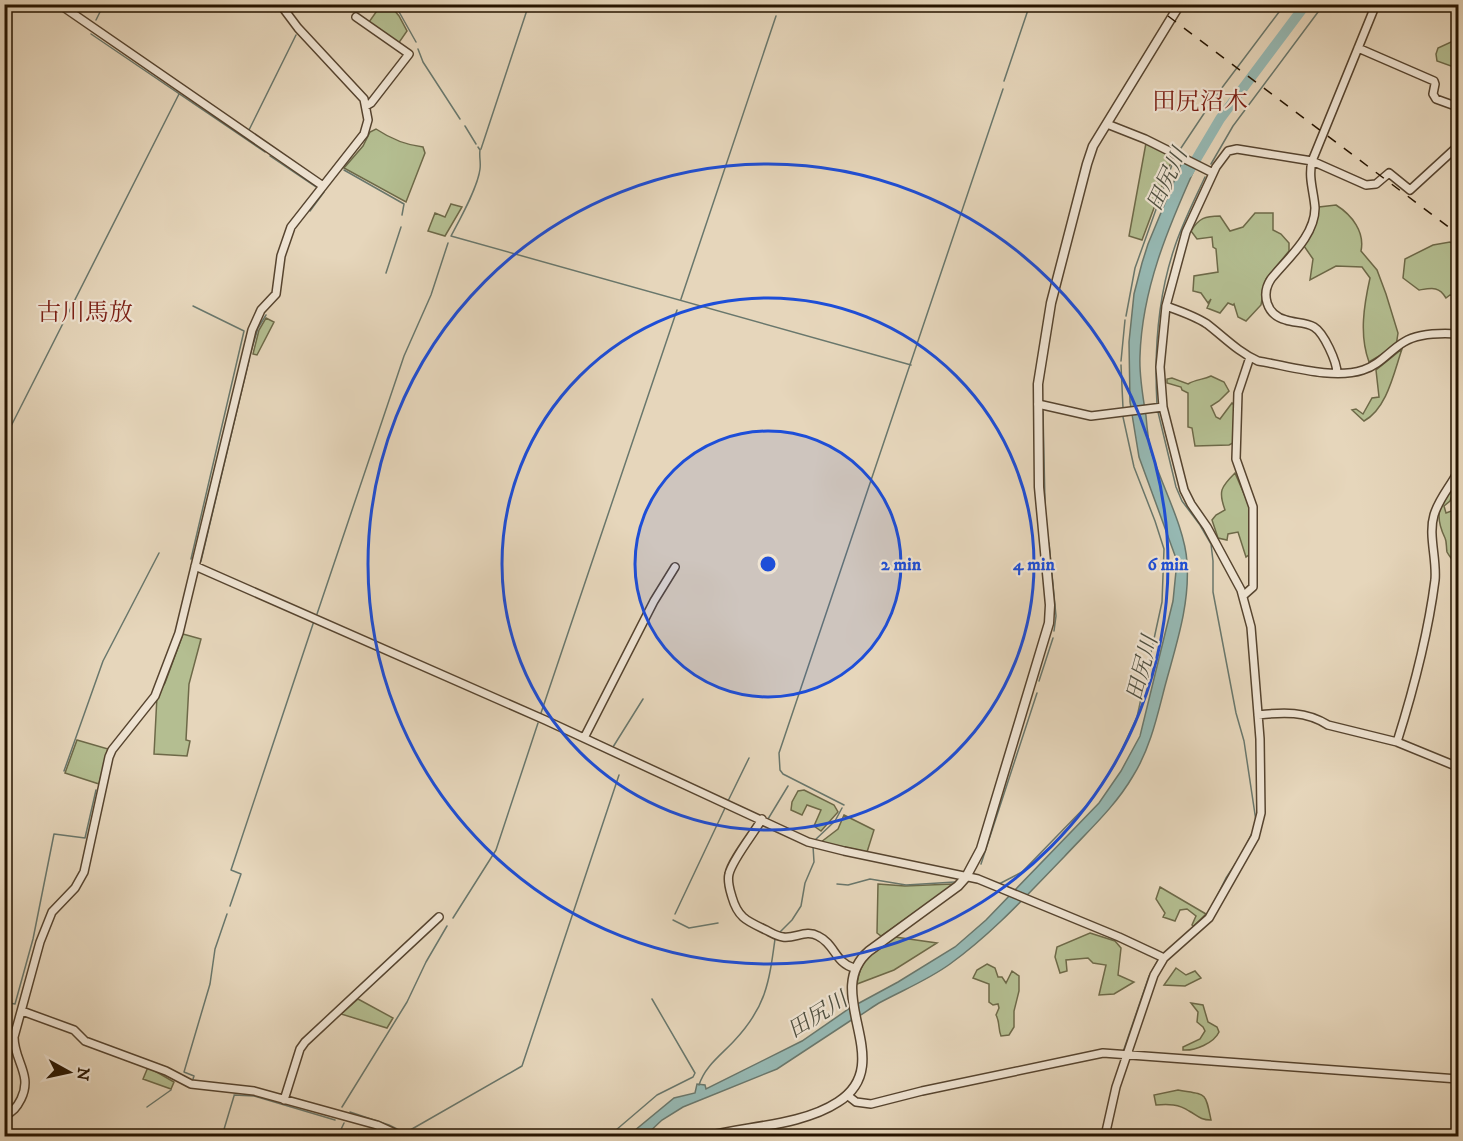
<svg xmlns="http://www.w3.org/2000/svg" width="1463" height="1141" font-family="'IM FELL DW Pica','Noto Serif JP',serif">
	<rect width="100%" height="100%" fill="#e6d6bb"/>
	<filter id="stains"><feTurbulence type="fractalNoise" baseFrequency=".00333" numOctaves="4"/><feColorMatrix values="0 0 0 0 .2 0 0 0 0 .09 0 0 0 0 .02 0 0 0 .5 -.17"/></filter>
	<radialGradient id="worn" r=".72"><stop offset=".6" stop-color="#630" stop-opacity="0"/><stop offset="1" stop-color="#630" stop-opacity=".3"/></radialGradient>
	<path fill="#b4be91" stroke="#6d6948" stroke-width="1.5" d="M 381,5 L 390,5 L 399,16 L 407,31 L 398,44 L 369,22 Z
		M 1451,42 L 1458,43 L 1458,80 L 1456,79 L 1454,67 L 1437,61 L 1436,54 L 1438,48 Z
		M 376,129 C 391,139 405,145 423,147 L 425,153 L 406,202 L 344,168 L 363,146 L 370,132 Z
		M 1146,143 L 1173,157 L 1142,240 L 1129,236 Z
		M 451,204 L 462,207 L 445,236 L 428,231 L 435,213 L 445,217 Z
		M 1336,205 C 1352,215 1365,232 1361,251 L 1377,270 L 1386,294 L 1398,333 L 1396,346 L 1369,362 C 1359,335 1364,305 1370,278 L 1362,267 L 1336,266 L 1310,280 L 1313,259 L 1304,246 L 1311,235 L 1319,207 Z
		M 1255,213 L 1273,213 L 1273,230 L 1281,234 L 1289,243 L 1289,251 L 1266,279 L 1261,305 L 1246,321 L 1238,317 L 1234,304 L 1233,305 L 1228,303 L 1220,313 L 1207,308 L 1211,299 L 1208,303 L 1201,293 L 1193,291 L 1194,276 L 1218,272 L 1216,249 L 1213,247 L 1212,237 L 1197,239 L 1191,231 C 1199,218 1205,216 1220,216 L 1230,231 L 1243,227 Z
		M 1450,242 L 1458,248 L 1458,296 L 1450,295 L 1446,298 C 1439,286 1432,288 1419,290 L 1403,278 L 1405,259 L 1433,245 Z
		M 266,318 L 274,322 L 257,355 L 253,354 L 259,330 Z
		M 1402,349 C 1394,372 1387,409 1364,421 L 1352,410 L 1356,409 L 1363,414 L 1372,398 L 1379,397 L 1376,370 Z
		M 1211,376 L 1224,382 L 1229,391 L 1219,401 L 1211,406 L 1216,417 L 1220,419 L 1232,403 L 1234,405 L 1233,443 L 1229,445 L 1195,446 L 1192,428 L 1188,427 L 1188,393 L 1182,390 L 1181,387 L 1167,383 L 1167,379 L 1172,378 L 1188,384 C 1196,379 1203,380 1211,376 Z
		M 1235,473 L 1251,510 L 1250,554 L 1246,557 L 1238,532 L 1228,534 L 1227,540 L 1218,538 L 1212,520 L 1216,515 L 1225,510 C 1218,491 1221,487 1235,473 Z
		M 1452,485 L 1455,487 L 1450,501 L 1444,506 L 1446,513 L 1454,510 L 1458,511 L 1458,563 L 1455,564 C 1453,560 1449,556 1447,552 C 1446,547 1447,542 1445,538 C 1434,515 1439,506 1452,485 Z
		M 183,634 L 201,639 L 189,684 L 186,740 L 190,741 L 187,756 L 154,754 L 157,696 L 165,683 Z
		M 77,740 L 108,749 L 99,784 L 65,773 Z
		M 804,790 L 834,805 L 838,812 L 821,831 L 814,826 L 821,810 L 807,805 L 802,815 L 791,810 L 792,802 L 798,791 Z
		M 844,815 L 874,830 L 867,852 L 821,842 L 838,829 Z
		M 878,884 L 905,886 L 952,884 L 949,888 L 881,936 L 877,933 Z
		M 1160,887 L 1206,914 L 1194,926 L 1192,925 L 1196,916 L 1187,909 L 1180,910 L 1175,921 L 1163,917 L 1165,913 L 1156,899 Z
		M 1090,933 L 1115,941 L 1121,948 L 1118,975 L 1134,982 L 1114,994 L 1099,995 L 1106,965 L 1093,963 L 1088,958 L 1066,960 L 1067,971 L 1060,973 L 1055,957 L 1057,947 Z
		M 895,937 L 937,943 L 894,970 L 857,984 C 861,956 873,952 895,937 Z
		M 987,964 L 995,968 L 998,977 L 1002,977 L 1006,983 L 1012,971 L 1019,976 L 1019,991 L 1014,1011 L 1014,1027 L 1009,1035 L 1001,1036 C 998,1029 1000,1022 996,1015 L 999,1008 L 998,1004 L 993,1005 L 989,1002 L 989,984 L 973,978 L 977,970 Z
		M 1176,968 L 1186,975 L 1195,971 L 1201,978 L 1185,986 L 1164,985 Z
		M 358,999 L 393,1018 L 387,1028 L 341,1014 Z
		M 1191,1003 L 1203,1005 L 1208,1022 L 1217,1027 L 1219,1032 C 1214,1043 1195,1051 1183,1050 L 1183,1047 L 1200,1039 L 1205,1031 L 1203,1027 L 1197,1022 L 1198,1012 Z
		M 148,1067 L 174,1082 L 171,1089 L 143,1079 Z
		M 1178,1090 C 1207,1095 1205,1091 1211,1120 C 1200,1120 1198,1116 1189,1111 C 1179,1104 1168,1104 1156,1105 L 1154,1095 Z"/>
	<path fill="#96b9b4" stroke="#69776c" stroke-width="1.5" d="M 1182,162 L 1195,168 C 1168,228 1142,289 1140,356 C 1139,376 1143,397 1146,416 C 1147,428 1148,440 1151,451 C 1161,484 1185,528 1187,562 C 1190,605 1176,645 1165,686 C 1157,717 1150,749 1133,776 C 1115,807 1088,831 1064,857 C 1028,894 993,933 950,964 C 928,980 903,990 879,1003 C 870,1008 863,1015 853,1019 L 777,1069 L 683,1107 L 662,1120 L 645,1136 L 628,1136 L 674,1098 L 695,1093 L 697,1084 L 705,1085 L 706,1089 L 802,1041 L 850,1008 L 898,982 L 955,947 L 986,920 L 1099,803 L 1121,771 L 1140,736 L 1173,601 L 1177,561 L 1139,457 L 1130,402 L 1129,342 L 1134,294 L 1142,263 L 1148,244 Z"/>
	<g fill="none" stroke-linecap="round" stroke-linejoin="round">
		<path stroke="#69776c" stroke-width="1.5" d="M 393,4 L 398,10 L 416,42
			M 1175,5 L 1175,4
			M 779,8 L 780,4
			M 96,20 L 104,4
			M 91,34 L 265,152
			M 418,49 L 423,62 L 460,119
			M 1004,81 L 1030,4
			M 465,126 L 476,144
			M 249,130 L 296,35
			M 478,147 L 480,150 C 479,157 481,162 480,169 C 478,187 460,219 451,236 L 911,365
			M 481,149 L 529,4
			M 1179,151 L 1215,97 L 1285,4
			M 270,156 L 316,187
			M 1211,164 L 1233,126 L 1324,4
			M 344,170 L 404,204 L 402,215
			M 310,211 L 324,192
			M 386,273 L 401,227
			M 681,299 L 776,16
			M 1126,316 L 1135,268 L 1173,162
			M 250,355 L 258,328 L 266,315
			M 1121,361 L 1125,320
			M 1121,365 L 1123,408
			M 1157,405 C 1154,352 1157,300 1174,249 C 1182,224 1194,201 1205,177
			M 1043,412 L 1045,503
			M 1158,412 L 1176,487 L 1182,501 L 1200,525 L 1211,544 L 1213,561 L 1213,592 L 1236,713 L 1244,741 L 1256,821
			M 4,440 L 179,94
			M 1049,543 L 1056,616 L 1054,631
			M 191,559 L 244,331 L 193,306
			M 201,561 L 249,360
			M 317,614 L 404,356 L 431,295 L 448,243
			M 1039,681 L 1053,638
			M 541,713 L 677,310
			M 563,732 L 718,804
			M 613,747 L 643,699
			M 64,771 L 103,661 L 159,553
			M 728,801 L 749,758
			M 844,805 L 783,774 L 780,770 L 779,753 L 1003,89
			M 768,819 L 788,786
			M 814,841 L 835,821 L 842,808
			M 1243,851 L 1253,831
			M 981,864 L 1037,693
			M 837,884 L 848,885 L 870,879 L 906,885 L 955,882
			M 999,884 L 1022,872 L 1090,802 L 1115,764 L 1137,717 L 1162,602 L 1164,549 L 1155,521 L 1134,467 L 1123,417
			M 230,906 L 241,874 L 231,870 L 314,621
			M 1211,908 L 1226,878 L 1236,863
			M 675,914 L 725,808
			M 453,918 L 496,850 L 538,723
			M 673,920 L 689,928 L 718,923
			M 779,933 L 792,920 L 801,906 L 805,883 L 814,862 L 813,846
			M 4,1002 L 15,1004 L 33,939 L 54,834 L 85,838 L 96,790
			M 1124,1049 L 1149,976 L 1158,960
			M 193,1079 L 194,1076 L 184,1072 L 210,984 L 215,949 L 227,914
			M 699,1085 C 705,1066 721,1055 734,1041 C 766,1007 769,983 775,939
			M 234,1095 L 254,1096 L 335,1120
			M 147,1107 L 171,1090
			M 342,1107 L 407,1002 L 426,962 L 447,926
			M 350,1112 L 389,1125 L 405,1133 L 522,1066 L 619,775
			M 106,1136 L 108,1135
			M 222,1136 L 234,1096
			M 338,1136 L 344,1123
			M 609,1136 L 657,1095 L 693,1077 L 695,1073 L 652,999"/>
		<path stroke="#96b9b4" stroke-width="10" d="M 1188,173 L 1220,119 L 1306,4"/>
		<defs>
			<path id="minor" d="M 59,4 L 323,186
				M 356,17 L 409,54 L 371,103 L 366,106
				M 1358,48 L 1434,81 L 1435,84 L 1433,94 L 1436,99 L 1458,107
				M 1107,124 L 1145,139 L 1213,173
				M 1166,306 C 1180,311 1195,316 1207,324 C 1224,337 1238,352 1258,361 C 1289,366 1333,380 1363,370 C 1380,365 1390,350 1404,342 C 1419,333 1442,333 1458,334
				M 1337,373 C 1337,362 1324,333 1314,327 C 1306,322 1294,323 1286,320 C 1266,315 1261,294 1271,279 C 1287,259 1315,236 1315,208 C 1314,192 1308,178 1312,161 L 1376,4
				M 1038,404 L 1091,416 L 1163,407
				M 195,566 L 545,720 L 808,842 L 844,851 L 978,879 L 1119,937 L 1164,958
				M 1244,595 L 1253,587 L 1253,507 L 1236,459 L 1238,393 L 1250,357
				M 1258,715 C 1283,712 1306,711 1328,725 L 1397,742 L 1458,767
				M 584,738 L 654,601 L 675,567
				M 1397,742 C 1414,688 1428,635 1435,580 C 1437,559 1428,535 1434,515 C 1439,498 1451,486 1458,471
				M 762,819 C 754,833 732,860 729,874 C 727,882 730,890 732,897 C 738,918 747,921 766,930 C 772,933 776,936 783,937 C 795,939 806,929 818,936 C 835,944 835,963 854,968
				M 22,1011 L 74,1030 L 85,1041 L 166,1071 L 191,1084 L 254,1091 L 377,1125 L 401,1136
				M 847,1095 L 856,1102 L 871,1104 L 922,1091 L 1103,1053 L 1458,1079
				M 284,1100 L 300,1049 L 305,1042 L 439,917
				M 4,1116 C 13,1112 17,1107 21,1099 C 33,1075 14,1061 14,1037 L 40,942 L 52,912 L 75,888 L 84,872 L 109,757 L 112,750 L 155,696 L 179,633 L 252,330 L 261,310 L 276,294 L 281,256 L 291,227 L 364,134 L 368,120 L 364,99 L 298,28 L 280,4
				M 1105,1136 L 1116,1087 L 1154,975 L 1164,958 L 1209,918 L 1255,837 L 1261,813 L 1260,739 L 1251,627 L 1241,590 L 1207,527 L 1191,504 L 1184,490 L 1163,407 L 1160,367 L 1166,306 L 1186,232 L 1216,167 L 1228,151 L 1237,149 L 1312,161 L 1366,185 L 1376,184 L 1389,173 L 1410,190 L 1458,146"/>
			<path id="tertiary" d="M 709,1136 C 750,1126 803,1125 838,1102 C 899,1063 820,993 869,951 L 958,886 L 966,877 L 981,849 L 1049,623 L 1050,605 L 1039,487 L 1038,384 L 1051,303 L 1087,164 L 1093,146 L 1180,4"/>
		</defs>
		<use href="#minor" stroke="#56442f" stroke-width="10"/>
		<use href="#tertiary" stroke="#56442f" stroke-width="11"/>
		<use href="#minor" stroke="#efe4d3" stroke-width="7"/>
		<use href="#tertiary" stroke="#efe4d3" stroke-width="8"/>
		<path stroke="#261400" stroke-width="1.5" stroke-dasharray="10 10" stroke-linecap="butt" d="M 1152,4 L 1458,234"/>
	</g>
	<circle cx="768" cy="564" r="133" fill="#1d4ed8" fill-opacity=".12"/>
	<g fill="none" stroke="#1d4ed8" stroke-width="3">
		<circle cx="768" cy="564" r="133"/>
		<circle cx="768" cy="564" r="266"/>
		<circle cx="768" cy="564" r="400"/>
	</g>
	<g text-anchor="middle" stroke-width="4.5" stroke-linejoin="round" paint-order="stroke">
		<g font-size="22" font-style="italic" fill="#4d4e3f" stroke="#efe4d3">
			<text transform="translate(1166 179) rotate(-65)" y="8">田尻川</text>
			<text transform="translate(1141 668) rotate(-75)" y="8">田尻川</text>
			<text transform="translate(817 1014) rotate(-32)" y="8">田尻川</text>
		</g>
		<g font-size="24" fill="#7a1f14" stroke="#efe4d3">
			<text x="1200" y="109">田尻沼木</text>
			<text x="85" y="320">古川馬放</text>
		</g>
	</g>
	<circle cx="768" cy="564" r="9" fill="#1d4ed8" stroke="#efe4d3" stroke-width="3"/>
	<g font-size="18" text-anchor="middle" font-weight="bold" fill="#1d4ed8" stroke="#efe4d3" stroke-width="4.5" stroke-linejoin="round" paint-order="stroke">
		<text x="901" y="570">2 min</text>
		<text x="1034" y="570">4 min</text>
		<text x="1168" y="570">6 min</text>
	</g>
	<rect width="1463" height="1141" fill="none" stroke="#e6d6bb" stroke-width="24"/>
	<rect x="6" y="6" width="1451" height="1129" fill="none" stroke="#261400" stroke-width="3"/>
	<rect x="12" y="12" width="1439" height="1117" fill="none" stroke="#261400" stroke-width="1.5"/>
	<g transform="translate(69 1072) rotate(98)" stroke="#efe4d3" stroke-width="4.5" paint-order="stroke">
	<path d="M0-4.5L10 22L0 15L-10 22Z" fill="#261400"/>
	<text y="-9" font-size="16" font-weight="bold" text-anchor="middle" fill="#261400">N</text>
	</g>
	<rect width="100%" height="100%" filter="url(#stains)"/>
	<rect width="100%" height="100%" fill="url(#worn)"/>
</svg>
